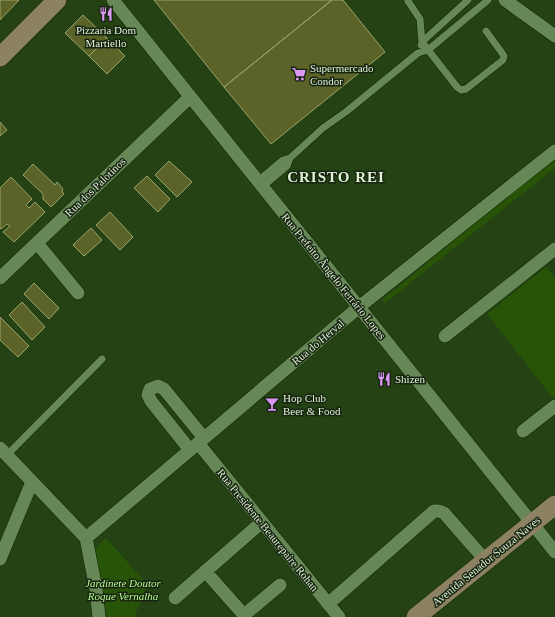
<svg xmlns="http://www.w3.org/2000/svg" width="555" height="617" font-family="Georgia,serif">
	<rect width="100%" height="100%" fill="#244213"/>
	<path fill="#285408" d="M 555,158 L 555,168 L 385,303 L 382,300 Z
		M 546,267 L 555,278 L 555,396 L 553,398 L 487,314 Z
		M 106,538 L 148,585 L 134,617 L 107,617 L 95,549 Z"/>
	<path fill="#5b6329" stroke="#9aa469" d="M 0,0 L 19,0 L 0,20 Z
		M 154,0 L 332,0 L 224,87 Z
		M 332,0 L 343,0 L 385,52 L 271,144 L 224,87 Z
		M 83,15 L 107,38 L 89,56 L 65,33 Z
		M 107,38 L 125,56 L 107,74 L 89,56 Z
		M 0,122 L 7,130 L 0,136 Z
		M 169,161 L 192,182 L 177,197 L 155,175 Z
		M 33,164 L 55,185 L 57,182 L 63,189 L 62,191 L 64,194 L 51,207 L 43,199 L 43,194 L 23,175 Z
		M 147,176 L 170,199 L 158,212 L 134,188 Z
		M 11,177 L 32,199 L 26,205 L 29,208 L 35,202 L 45,212 L 14,242 L 3,232 L 10,226 L 7,224 L 1,229 L 0,228 L 0,188 Z
		M 110,212 L 133,237 L 120,250 L 96,225 Z
		M 91,228 L 102,240 L 84,256 L 73,245 Z
		M 34,283 L 59,308 L 49,319 L 24,294 Z
		M 22,302 L 45,327 L 32,340 L 9,315 Z
		M 0,317 L 29,346 L 18,357 L 0,340 Z"/>
	<g fill="none" stroke-linecap="round" stroke-linejoin="round">
		<defs>
			<path id="lane" d="M 408,1 L 420,19 L 422,42 L 457,87 L 461,90 L 466,89 L 503,60 L 504,56 L 502,53 L 486,31
				M 421,45 L 422,42 L 468,0
				M 258,181 L 283,160 L 290,158
				M 262,187 L 287,166 L 290,158 L 323,128 L 347,111 L 418,53 L 428,50 L 488,0
				M 7,455 L 102,359"/>
			<path id="street" d="M 113,0 L 555,552
				M 505,0 L 555,36
				M 37,243 L 78,293
				M 0,278 L 190,97
				M 445,336 L 555,249
				M 523,431 L 555,406
				M 198,443 L 339,617
				M 0,448 L 86,538 L 96,589 L 99,617
				M 190,450 L 151,401 L 148,395 L 150,389 L 158,386 L 164,389 L 204,438
				M 86,538 L 359,307 L 555,151
				M 0,559 L 32,482
				M 205,571 L 244,615 L 280,585
				M 175,598 L 262,522
				M 328,604 L 434,511 L 439,511 L 444,513 L 486,561"/>
			<path id="secondary" d="M 0,57 L 57,0
				M 416,617 L 555,505"/>
		</defs>
		<use href="#lane" stroke="#102604" stroke-width="8"/>
		<use href="#street" stroke="#102604" stroke-width="14"/>
		<use href="#secondary" stroke="#102604" stroke-width="20"/>
		<use href="#lane" stroke="#668857" stroke-width="7"/>
		<use href="#street" stroke="#668857" stroke-width="13"/>
		<use href="#secondary" stroke="#8c8162" stroke-width="19"/>
	</g>
	<defs>
		<symbol id="restaurant-bare" viewBox="-9 -9 18 18"><path d="M-5-6h1v4h1v-4h1v4h1v-4h1v5L-1.5 .5V6h-2V.5L-5-1ZM5-6V6H3V1.5H1.5Q1.5-4 5-6Z" fill="#db99f5" stroke="#172410" stroke-width="2.5" paint-order="stroke"/></symbol>
		<symbol id="supermarket-bare" viewBox="-9 -9 18 18"><path d="M-6-5.5h2.5l.6 2H6L4.5 2H-2.5L-4.4-4H-6ZM-1.5 3.2a1.3 1.3 0 1 0 .1 0ZM3 3.2a1.3 1.3 0 1 0 .1 0Z" fill="#db99f5" stroke="#172410" stroke-width="2.5" paint-order="stroke"/></symbol>
		<symbol id="bar-bare" viewBox="-9 -9 18 18"><path d="M-6-5H6L.8 .8V4.5H3.5V6h-7V4.5H-.8V.8Z" fill="#db99f5" stroke="#172410" stroke-width="2.5" paint-order="stroke"/></symbol>
	</defs>
	<g fill-rule="evenodd">
		<use href="#restaurant-bare" x="96" y="4" width="20" height="20"/>
		<use href="#supermarket-bare" x="289" y="64" width="20" height="20"/>
		<use href="#restaurant-bare" x="374" y="369" width="20" height="20"/>
		<use href="#bar-bare" x="262" y="394" width="20" height="20"/>
	</g>
	<g text-anchor="middle" stroke-width="3" stroke-linejoin="round" paint-order="stroke">
		<g font-size="11" fill="#dff1d7" stroke="#172410" text-anchor="start">
			<text x="106" y="34" text-anchor="middle">Pizzaria Dom<tspan x="106" dy="13">Martiello</tspan></text>
			<text x="310" y="72">Supermercado<tspan x="310" dy="13">Condor</tspan></text>
			<text x="395" y="383">Shizen</text>
			<text x="283" y="402">Hop Club<tspan x="283" dy="13">Beer &amp; Food</tspan></text>
		</g>
		<g font-size="11" fill="#dff1d7" stroke="#172410">
			<text transform="translate(95 187) rotate(-44)" y="4">Rua dos Palotinos</text>
			<text transform="translate(334 276) rotate(51)" y="4">Rua Prefeito Ângelo Ferrário Lopes</text>
			<text transform="translate(318 342) rotate(-40)" y="4">Rua do Herval</text>
			<text transform="translate(268 530) rotate(51)" y="4">Rua Presidente Beaurepaire Rohan</text>
			<text transform="translate(486 561) rotate(-39)" y="4">Avenida Senador Souza Naves</text>
		</g>
		<g font-size="11" font-style="italic" fill="#b5fa93" stroke="#172410">
			<text x="123" y="587">Jardinete Doutor<tspan x="123" dy="13">Roque Vernalha</tspan></text>
		</g>
		<g font-size="15" font-weight="bold" letter-spacing="1" fill="#dff1d7" stroke="#172410">
			<text x="336" y="182">CRISTO REI</text>
		</g>
	</g>
</svg>
